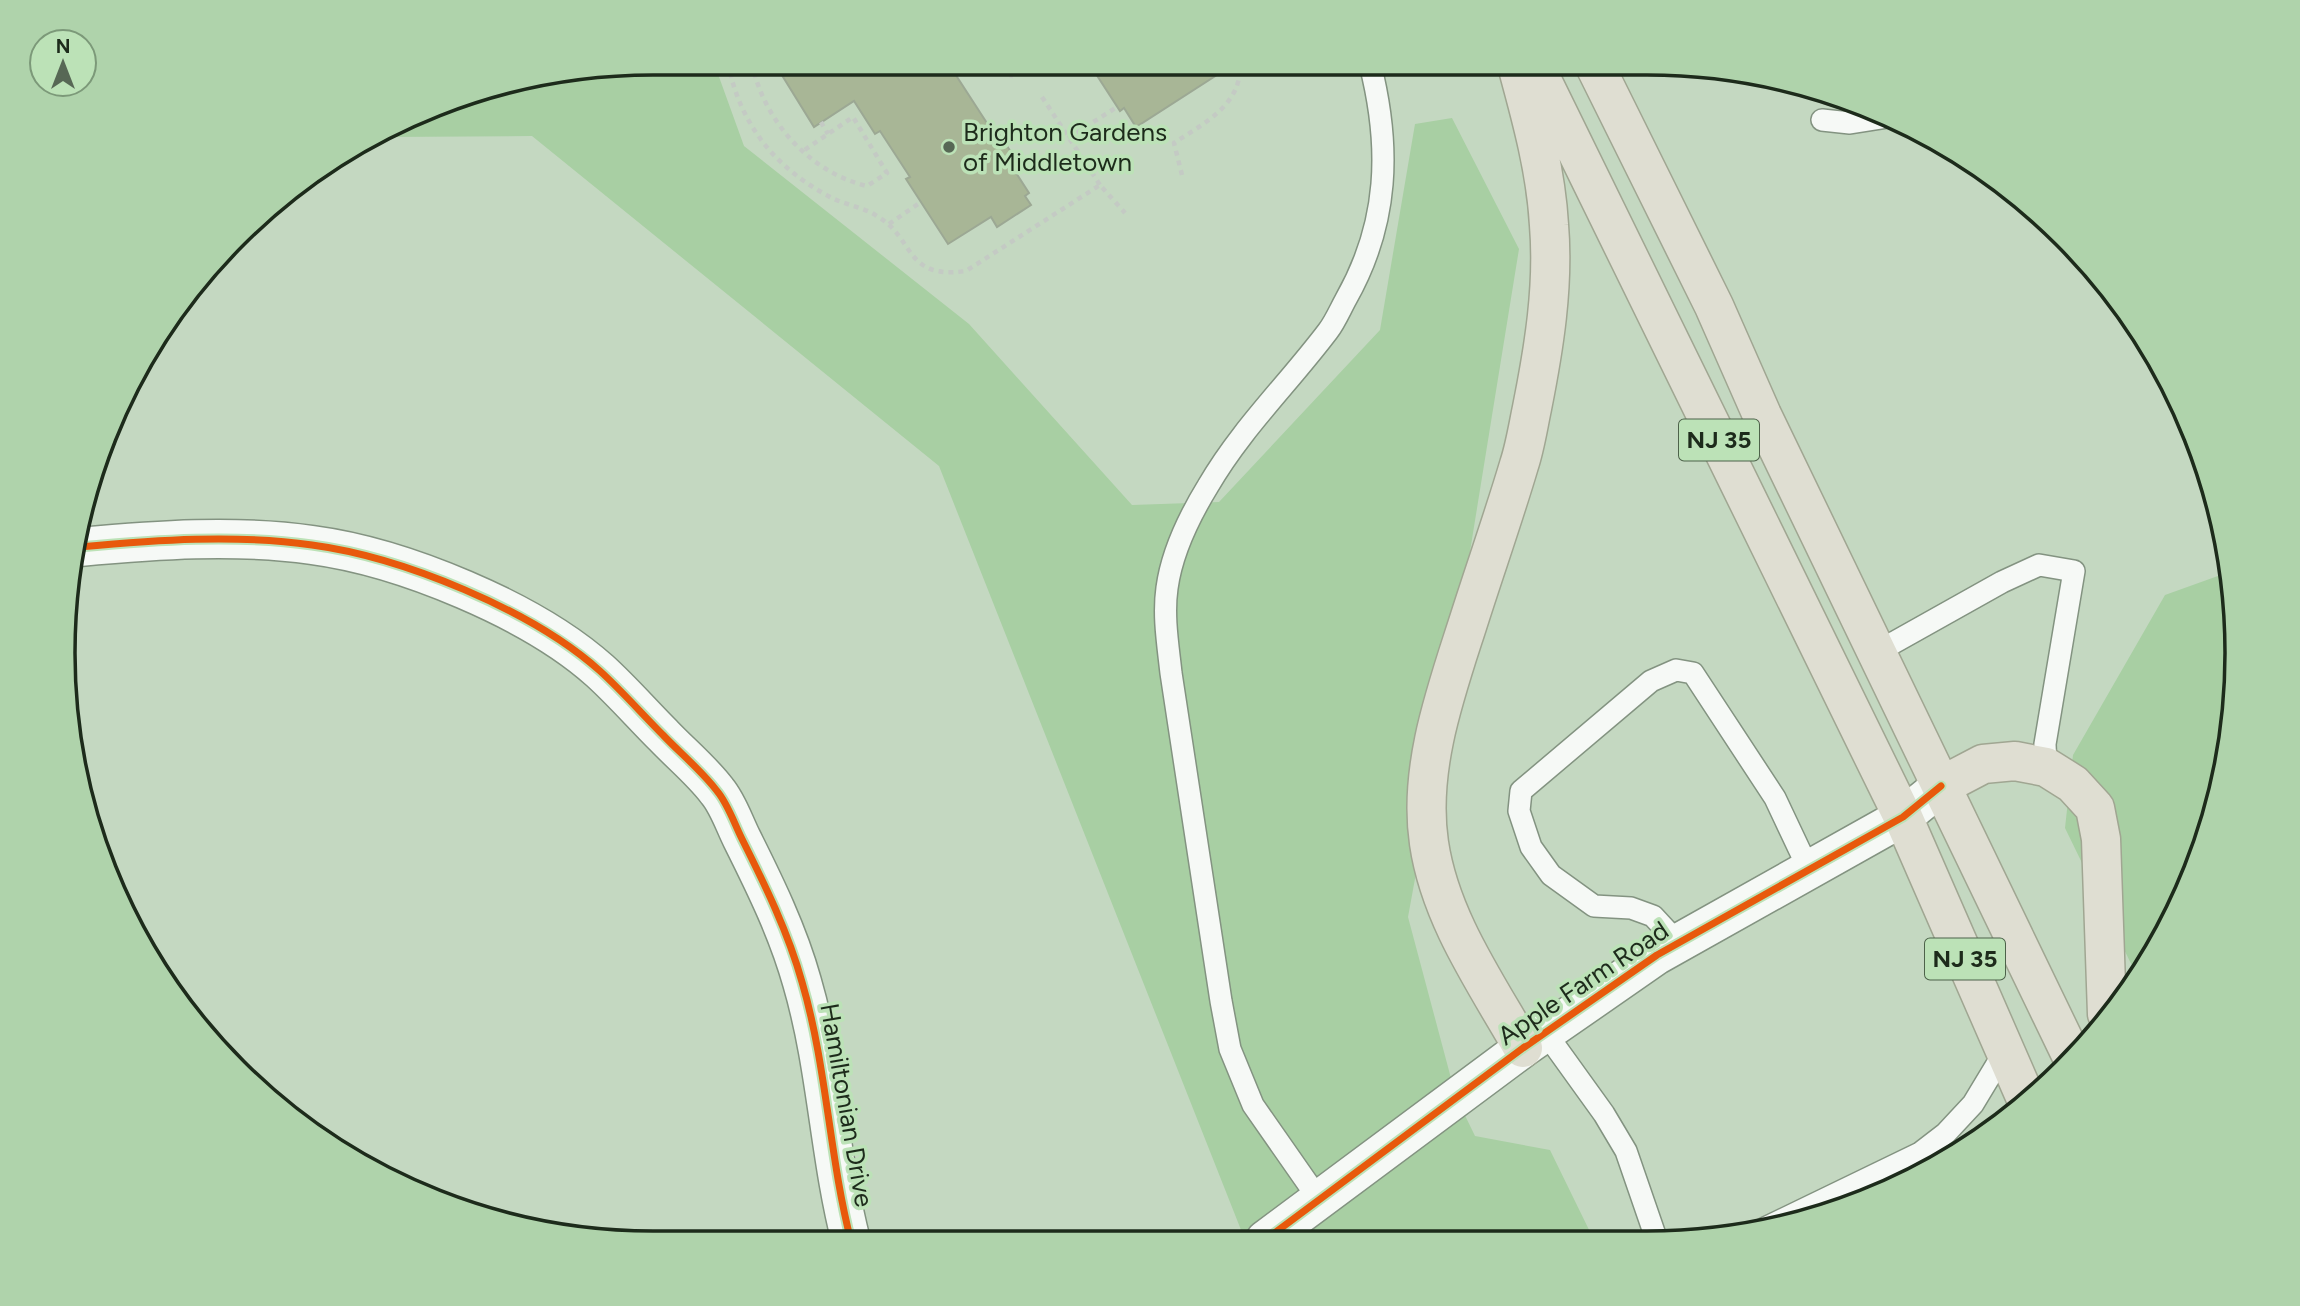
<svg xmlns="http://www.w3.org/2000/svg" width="2300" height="1306" font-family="Figtree,sans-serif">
	<rect width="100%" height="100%" fill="#c4d8c1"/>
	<path fill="#a8cfa3" d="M 653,63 L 714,63 L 744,146 L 969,324 L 1132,505 L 1219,502 L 1380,330 L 1415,124 L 1452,118 L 1519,249 L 1432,786 L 1408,917 L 1456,1097 L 1475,1136 L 1550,1150 L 1593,1238 L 1245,1240 L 939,466 L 532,136 L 384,137 L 464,94 Z
		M 2229,572 L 2236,615 L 2232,730 L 2206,843 L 2158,948 L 2137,976 L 2065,828 L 2073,755 L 2165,595 Z"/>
	<path fill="#a8b696" stroke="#9ca894" stroke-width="2" d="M 794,63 L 948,63 L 996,137 L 999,134 L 1015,158 L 1009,162 L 1029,193 L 1025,196 L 1031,205 L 997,227 L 991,217 L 948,244 L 906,179 L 910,177 L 880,131 L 875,134 L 854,101 L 814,127 L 780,72 Z
		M 1096,64 L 1214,64 L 1220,73 L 1136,127 L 1124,108 L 1120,111 L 1096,74 L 1100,71 Z"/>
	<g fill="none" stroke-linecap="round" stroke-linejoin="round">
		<defs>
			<path id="lane" d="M 1822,120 L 1850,123 L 1888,117
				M 1877,652 L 2002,582 L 2039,565 L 2074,571 L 2045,744 L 2046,767
				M 1678,943 L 1653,916 L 1631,908 L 1594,906 L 1551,875 L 1531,847 L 1519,811 L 1521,791 L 1651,681 L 1676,670 L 1693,673 L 1775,798 L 1809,870
				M 1545,1032 L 1604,1114 L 1626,1151 L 1656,1238
				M 1320,1201 L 1253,1105 L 1230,1049 L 1221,1001 L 1171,673 C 1168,645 1163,616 1167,588 C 1172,551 1189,517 1208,486 C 1241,429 1288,384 1328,331 C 1335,322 1340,310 1346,299 C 1389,223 1391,147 1370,64
				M 1765,1228 L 1920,1153 L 1946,1133 L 1973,1104 L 2005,1051"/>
			<path id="street" d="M 79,547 C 156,540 235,534 312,545 C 402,557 532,610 600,671 C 622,691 642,714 663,735 C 680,753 702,771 717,791 C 728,804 734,823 742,839 C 765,885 788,932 802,982 C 827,1067 829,1156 851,1241
				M 1265,1240 L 1523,1048 L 1657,955 L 1903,817 L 1941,786"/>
			<path id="highway" d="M 1534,64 L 1903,817 L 2027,1101
				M 1594,64 L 1714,306 L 1762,415 L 2073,1059
				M 1518,69 C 1532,120 1546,172 1549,225 C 1554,286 1544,348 1532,408 C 1528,427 1525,447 1519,465 C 1503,519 1484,572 1467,626 C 1445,694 1418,770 1429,843 C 1440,918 1486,983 1523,1048
				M 1941,786 L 1983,764 L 2015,761 L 2046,767 L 2073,784 L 2095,808 L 2101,839 L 2107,1014"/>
		</defs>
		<use href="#lane" stroke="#839381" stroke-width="24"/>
		<use href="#street" stroke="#839381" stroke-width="41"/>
		<use href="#highway" stroke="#a0a692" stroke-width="41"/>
		<path stroke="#c4cac4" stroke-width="4.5" stroke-dasharray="5 5" stroke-linecap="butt" d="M 728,63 C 740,125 776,169 832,198 C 846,205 863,207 877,216 C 915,238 904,280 966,271 L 1100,185 L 1125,213
			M 752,63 C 763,120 810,173 867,186 L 887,173 L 853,117 L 803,151
			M 961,63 L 1013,76
			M 1021,63 L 1022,65
			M 754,74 L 772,63
			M 1042,97 L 1100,185
			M 821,122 L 828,134
			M 1068,138 L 1117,107
			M 1182,175 L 1174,143 C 1204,123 1242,105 1240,64
			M 889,224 L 921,202"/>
		<use href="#lane" stroke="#f6f9f6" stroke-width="21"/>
		<use href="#street" stroke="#f6f9f6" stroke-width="38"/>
		<use href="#highway" stroke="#dfded2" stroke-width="38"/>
		<defs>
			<path id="cycleway" d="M 79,547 C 156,540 235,534 312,545 C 402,557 532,610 600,671 C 622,691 642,714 663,735 C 680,753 702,771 717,791 C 728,804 734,823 742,839 C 765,885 788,932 802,982 C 827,1067 829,1156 851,1241
				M 1265,1240 L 1523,1048 L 1657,955 L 1903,817 L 1941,786"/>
		</defs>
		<use href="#cycleway" stroke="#bce2b7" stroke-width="11"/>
		<use href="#cycleway" stroke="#e8590c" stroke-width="7"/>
	</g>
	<circle fill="#576855" stroke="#bce2b7" stroke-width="2.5" cx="949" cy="147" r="7"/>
	<g text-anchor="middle" stroke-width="7" stroke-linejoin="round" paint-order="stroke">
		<g fill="#bce2b7" stroke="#4d624a" stroke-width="2">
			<rect x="1679" y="419.5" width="80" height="41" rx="5"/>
			<rect x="1925" y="938.5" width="80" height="41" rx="5"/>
		</g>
		<g font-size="24" font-weight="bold" fill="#1d2b1b">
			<text x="1719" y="448">NJ 35</text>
			<text x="1965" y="967">NJ 35</text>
		</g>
		<g font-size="26" fill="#1d2b1b" stroke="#bce2b7" text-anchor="start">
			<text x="963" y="141">Brighton Gardens<tspan x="963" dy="30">of Middletown</tspan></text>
		</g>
		<g font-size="26" fill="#1d2b1b" stroke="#bce2b7">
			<text transform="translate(1583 983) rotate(-34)" y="9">Apple Farm Road</text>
			<text transform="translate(847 1105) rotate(80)" y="9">Hamiltonian Drive</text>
		</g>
	</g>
	<path d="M0 0H2300V1306H0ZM653 75H1647A578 578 0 0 1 2225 653V653A578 578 0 0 1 1647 1231H653A578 578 0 0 1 75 653V653A578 578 0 0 1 653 75Z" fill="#afd3ab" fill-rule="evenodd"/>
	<path fill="none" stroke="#1d2b1b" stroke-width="3.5" d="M653 75H1647A578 578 0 0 1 2225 653V653A578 578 0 0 1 1647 1231H653A578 578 0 0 1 75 653V653A578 578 0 0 1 653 75Z"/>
	<g transform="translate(63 63)"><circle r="33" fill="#bce2b7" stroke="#7c9979" stroke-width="2"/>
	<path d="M0-5L12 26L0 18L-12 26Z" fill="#576855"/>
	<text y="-10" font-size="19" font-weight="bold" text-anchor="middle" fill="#1d2b1b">N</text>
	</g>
</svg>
